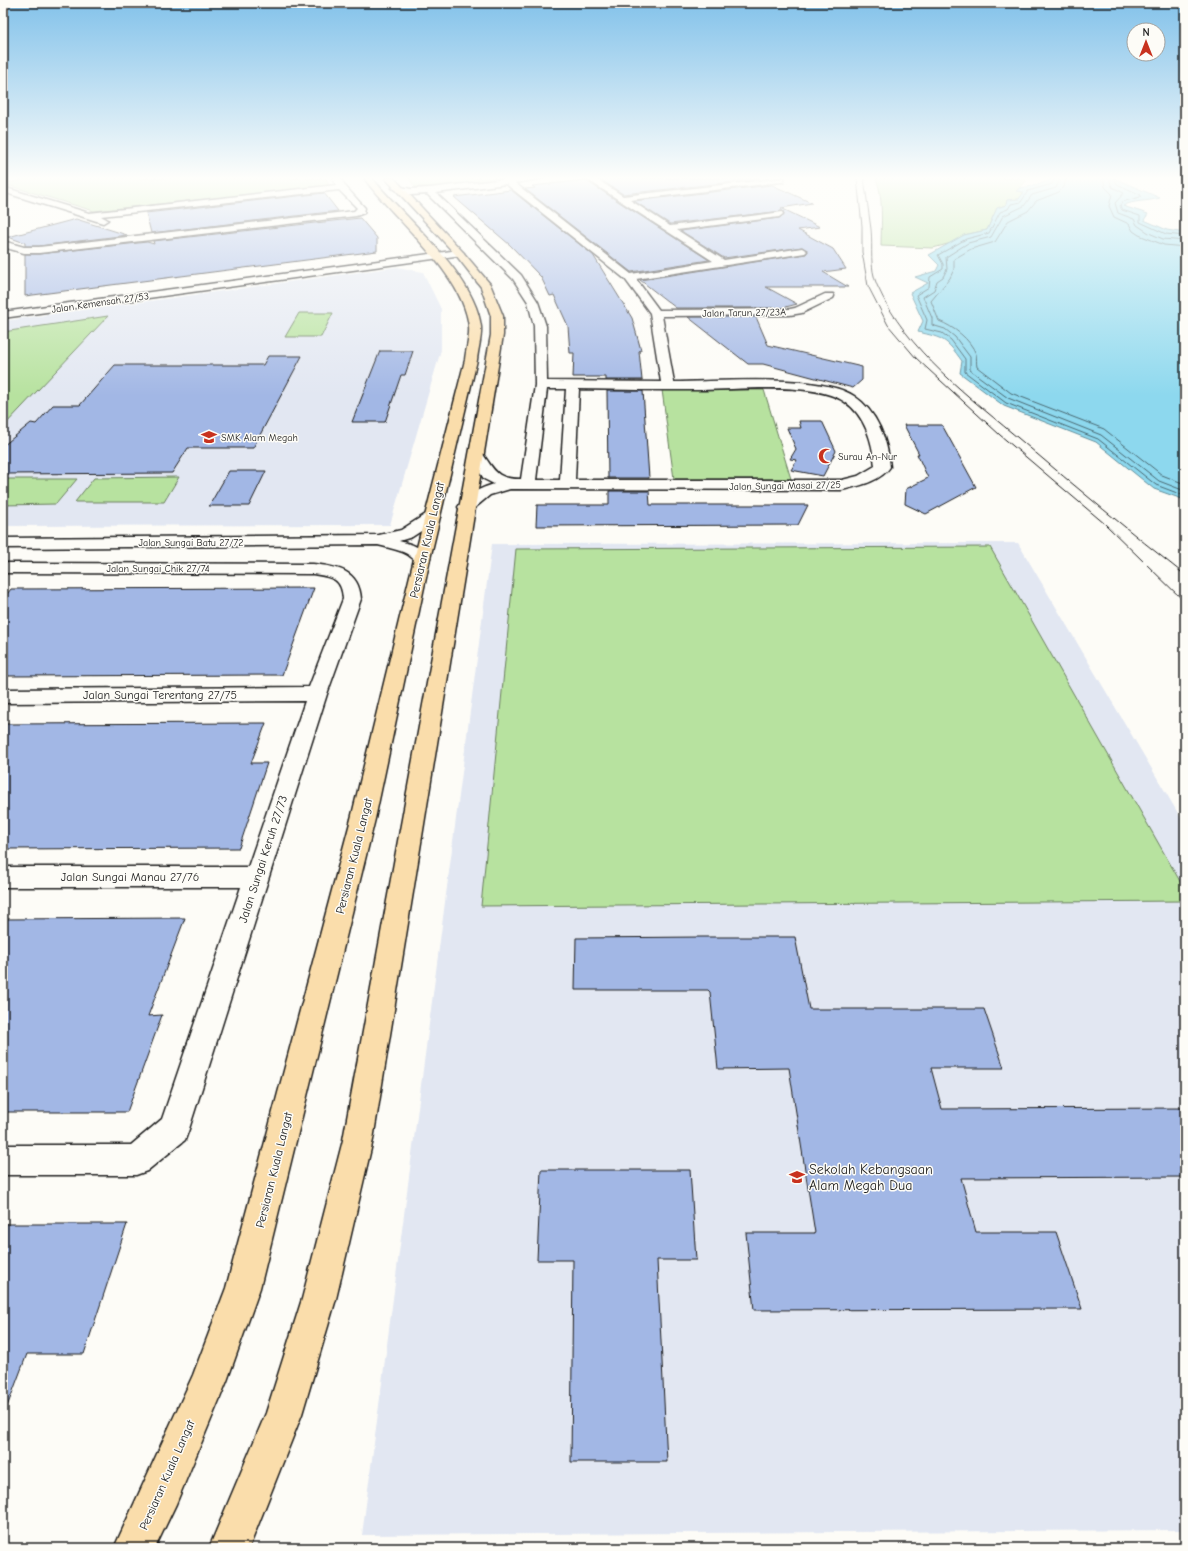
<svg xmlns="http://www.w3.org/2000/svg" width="1188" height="1551" font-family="'Comic Neue',sans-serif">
	<rect width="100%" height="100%" fill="#fdfcf7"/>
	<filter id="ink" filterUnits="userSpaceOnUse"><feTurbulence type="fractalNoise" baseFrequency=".025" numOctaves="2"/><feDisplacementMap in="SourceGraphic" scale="8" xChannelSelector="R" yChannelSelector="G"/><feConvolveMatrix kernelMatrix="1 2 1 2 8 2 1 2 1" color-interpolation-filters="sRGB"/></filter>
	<g filter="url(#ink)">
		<path fill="#e2e7f2" d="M 397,267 L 423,272 L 441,309 L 441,350 L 390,525 L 3,526 L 3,321 Z
			M 1018,543 L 1185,825 L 1185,1530 L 362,1535 L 492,544 Z"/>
		<path fill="#b7e29f" stroke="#6a7f5e" d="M 29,178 L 326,178 L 329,186 L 94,211 L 4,184 Z
			M 409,178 L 503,178 L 432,187 L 415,187 Z
			M 875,178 L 1025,178 L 1026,181 L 1017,191 L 1024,192 L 1019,199 L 1007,200 L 1006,205 L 997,208 L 987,230 L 964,235 L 955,242 L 933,248 L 881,246 C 881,230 884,191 875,178 Z
			M 299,313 L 333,313 L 321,337 L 285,337 Z
			M 108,316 L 3,427 L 3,332 Z
			M 662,390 L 764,390 L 791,479 L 674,479 Z
			M 179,477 L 164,502 L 75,502 L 94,478 Z
			M 3,479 L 77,479 L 56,504 L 3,505 Z
			M 990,547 L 1185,890 L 1185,901 L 481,906 L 516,549 Z"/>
		<path fill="#8dd8ee" stroke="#608d9a" d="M 1055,178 L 1114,178 L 1160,198 C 1147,202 1133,200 1123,206 L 1148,214 L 1144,220 L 1167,230 L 1185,233 L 1185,500 L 1154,489 L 1096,442 L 1004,406 L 960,373 L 962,361 C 946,339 944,338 918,332 L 923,321 L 910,293 L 928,283 L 915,277 L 936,271 L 939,265 L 929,255 L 964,235 L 987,230 L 997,208 L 1006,205 L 1007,200 L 1019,199 L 1024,192 L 1016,191 L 1020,188 L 1037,185 Z"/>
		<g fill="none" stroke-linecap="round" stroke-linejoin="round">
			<path stroke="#496770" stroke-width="1" d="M 1055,178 L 1052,184 L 1028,191 L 1021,202 L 1011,204 L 1008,209 L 1000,212 L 989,233 L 966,239 L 938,255 L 943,264 L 943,269 L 930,277 L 929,287 L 916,295 L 927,320 L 925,329 L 942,333 L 951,340 L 965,359 L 965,372 L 1006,403 L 1098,439 L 1156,485 L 1185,496
				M 1060,178 L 1056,188 L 1032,195 L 1024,206 L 1003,216 L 991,237 L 968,243 L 946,257 L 947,269 L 943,277 L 937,281 L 934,290 L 923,297 L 932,318 L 932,325 L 945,329 L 955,337 L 970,357 L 970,370 L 1008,398 L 1101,435 L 1159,481 L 1185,491
				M 1066,178 L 1064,187 L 1059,192 L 1036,201 L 1028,211 L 1008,221 L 995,242 L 971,249 L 954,259 L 954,269 L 950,278 L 931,301 L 939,321 C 954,327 970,339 976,354 C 977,358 976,363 977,367 L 1011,393 L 1104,429 L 1162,475 L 1185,484
				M 1103,178 L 1105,187 L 1112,194 L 1109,206 L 1114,217 L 1129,224 L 1133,231 L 1139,235 L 1164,245 L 1185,247
				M 1109,178 L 1112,187 L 1124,193 L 1115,203 L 1118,213 L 1134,219 L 1137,225 L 1149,233 L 1163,239 L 1185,241
				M 1114,178 L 1117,184 L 1141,195 L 1140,197 L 1122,202 L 1120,206 L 1122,210 L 1140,216 L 1140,222 L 1166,234 L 1185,236"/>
		</g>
		<path fill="#a2b7e5" stroke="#1c1c1c" d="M 598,178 L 758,178 L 760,179 L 623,194 Z
			M 585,180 L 709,260 L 631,272 L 525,189 L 535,188 L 532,186 Z
			M 772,185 L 812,203 L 781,208 L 820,227 L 798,230 L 833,249 L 846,269 L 823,272 L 848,287 L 766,287 L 797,304 L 782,308 L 676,308 L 640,280 L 806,254 L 808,251 L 802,247 L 724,258 L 681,231 L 779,218 L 784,214 L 783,211 L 670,224 L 634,201 Z
			M 511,190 L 593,255 L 632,318 L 641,350 L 639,351 L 642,380 L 606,380 L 606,377 L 573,377 L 574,353 L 570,353 L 568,326 L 554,295 L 550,296 L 541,277 L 510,245 L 454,197 Z
			M 324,193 L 338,211 L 151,233 L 146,213 Z
			M 360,218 L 377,238 L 377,251 L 25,296 L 25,254 L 39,254 L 147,242 L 154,244 L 153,241 Z
			M 76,219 L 127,235 L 39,246 L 25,246 L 25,243 L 8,237 Z
			M 688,317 L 756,317 L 768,345 L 862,367 L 862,380 L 853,388 L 763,364 L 748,364 Z
			M 380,351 L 413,351 L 405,375 L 401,375 L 385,422 L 352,422 Z
			M 268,356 L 302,356 L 253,448 L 188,448 L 172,473 L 3,474 L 3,446 L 31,423 L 36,424 L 53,405 L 80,405 L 115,365 L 263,365 Z
			M 607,391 L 643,391 L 649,478 L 608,478 Z
			M 799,421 L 822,421 L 836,451 L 823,476 L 791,470 L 797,460 L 790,459 L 796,449 L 787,428 L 801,428 Z
			M 904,425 L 942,425 L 976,487 L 926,514 L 905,504 L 906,489 L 928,478 L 917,454 L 919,454 Z
			M 229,471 L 266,471 L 249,506 L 209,506 Z
			M 609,491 L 649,491 L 650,505 L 808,505 L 798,525 L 536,526 L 537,505 L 609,505 Z
			M 314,588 L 282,675 L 3,676 L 3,599 L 11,589 Z
			M 266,723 L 251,763 L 267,763 L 239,848 L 3,849 L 3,724 Z
			M 185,918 L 148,1016 L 162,1015 L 127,1112 L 3,1112 L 3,919 Z
			M 702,937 L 795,937 L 809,1009 L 984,1009 L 1004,1068 L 931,1068 L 942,1109 L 1185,1108 L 1185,1177 L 961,1178 L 976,1232 L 1056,1232 L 1082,1309 L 754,1310 L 746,1233 L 815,1233 L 789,1068 L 718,1069 L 710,992 L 708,990 L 575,990 L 576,938 Z
			M 541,1170 L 690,1170 L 696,1260 L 657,1260 L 667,1462 L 571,1462 L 573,1260 L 537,1260 Z
			M 3,1224 L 127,1224 L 84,1354 L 27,1354 L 5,1412 L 3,1411 Z"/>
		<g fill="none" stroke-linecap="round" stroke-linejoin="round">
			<defs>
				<path id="street" d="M 333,178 L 341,178 L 345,186 L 365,208 L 364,213 L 356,216 L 39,253 L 24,253 L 3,247 L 3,241 L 24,247 L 39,247 L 354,211 L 357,208 L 339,190 L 101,216 L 108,220 L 103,223 L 3,192 L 3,187 L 89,213 L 336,185 Z
					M 516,178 L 544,178 L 515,183 L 631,274 L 713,261 L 585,178 L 595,178 L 623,196 L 784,178 L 784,182 L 781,182 L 630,200 L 670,226 L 782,212 L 783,214 L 779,217 L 677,230 L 724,260 L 802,248 L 807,251 L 805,253 L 636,279 L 659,310 L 790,309 L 795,308 L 825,294 L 833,294 L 834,296 L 833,298 L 802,313 L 790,315 L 662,316 L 674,382 C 718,382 819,373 854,396 C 877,411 888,441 890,467 C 880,482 858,486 842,490 L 510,489 L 490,495 L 472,510 L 460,510 L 458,507 C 466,495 481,488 494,484 L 484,479 L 470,456 L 472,453 L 482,453 C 495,471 496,479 521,479 L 535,385 L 534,326 L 528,302 L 513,279 L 427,194 L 411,195 L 392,188 L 396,186 L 411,189 L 429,188 ZM 506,184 L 625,279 L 650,313 L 661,382 L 547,381 L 546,326 L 538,302 L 521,275 L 436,193 ZM 547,389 L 566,389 L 560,480 L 536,480 ZM 579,389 C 620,390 660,390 701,390 C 738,390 815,381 845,402 C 865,415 873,443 875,466 L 858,476 L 842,480 L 575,480 Z
					M 459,250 L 464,253 L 462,255 L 3,318 L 3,312 Z
					M 432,512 L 438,514 L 440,517 L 438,520 L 412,537 L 399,541 C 412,544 422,547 430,559 L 428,563 C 415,566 414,556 403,552 C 395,549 386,547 378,545 L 3,548 L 3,538 L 379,535 L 401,530 L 426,514 Z
					M 3,563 L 313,564 C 338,567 359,570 361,599 L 327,694 L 189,1129 L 185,1140 L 147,1171 L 136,1175 L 3,1175 L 3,1145 L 131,1145 L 162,1119 L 241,887 L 3,887 L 3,867 L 248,867 L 305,701 L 3,703 L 3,689 L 309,687 L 343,599 C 342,578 332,577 313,574 L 3,573 Z"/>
				<path id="primary" d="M 364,178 L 372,178 C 405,219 475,274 481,327 C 482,337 478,349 477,360 L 430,559 L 375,819 L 260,1288 L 227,1381 L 176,1504 L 155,1548 L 114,1548 L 193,1375 L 226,1288 L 351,819 L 414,559 L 465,360 C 466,349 470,337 469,327 C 464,274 395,221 364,178 Z
					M 385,178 L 394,178 L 462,251 L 490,284 L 503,316 L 503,335 L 373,1140 L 336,1299 L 302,1414 L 249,1548 L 209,1548 L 266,1413 L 302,1299 L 343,1140 L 491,335 L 491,316 L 481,287 L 456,255 Z"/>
			</defs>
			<use href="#street" stroke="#1c1c1c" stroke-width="3"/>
			<use href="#primary" stroke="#1c1c1c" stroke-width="3"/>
			<use href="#street" fill="#fdfcf7" fill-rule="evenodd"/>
			<use href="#primary" fill="#faddab" fill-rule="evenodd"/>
			<path stroke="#1c1c1c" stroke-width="1" d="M 857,178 L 862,226 L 862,252 L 868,286 L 888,325 L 916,358 L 1000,435 L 1105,524 L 1185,602
				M 864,178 C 866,195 869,212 871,229 C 873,248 869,267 877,285 C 906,351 971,398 1024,443 C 1077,488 1130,532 1185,575"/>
		</g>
	</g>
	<linearGradient id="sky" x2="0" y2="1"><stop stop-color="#83c2ea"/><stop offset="0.45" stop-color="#fefefb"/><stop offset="1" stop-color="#fefefb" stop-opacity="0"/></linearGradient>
	<rect width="1188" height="396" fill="url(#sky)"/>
	<defs>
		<symbol id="school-bare" viewBox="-9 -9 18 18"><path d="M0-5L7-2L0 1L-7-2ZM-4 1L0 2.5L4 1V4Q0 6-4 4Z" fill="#c8321e" stroke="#fdfcf7" stroke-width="2.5" paint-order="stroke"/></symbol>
		<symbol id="mosque-bare" viewBox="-9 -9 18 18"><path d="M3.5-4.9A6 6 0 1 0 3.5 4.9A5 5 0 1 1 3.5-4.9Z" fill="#c8321e" stroke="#fdfcf7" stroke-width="2.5" paint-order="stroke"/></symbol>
	</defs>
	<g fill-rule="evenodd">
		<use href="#school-bare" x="198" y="426" width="22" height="22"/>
		<use href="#mosque-bare" x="815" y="445" width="22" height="22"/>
		<use href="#school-bare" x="786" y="1166" width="22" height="22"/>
	</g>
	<g text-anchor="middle" stroke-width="3" stroke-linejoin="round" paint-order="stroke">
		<g font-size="10" fill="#1c1c1c" stroke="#fdfcf7">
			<text transform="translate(100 302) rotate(-8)" y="4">Jalan Kemensah 27/53</text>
			<text transform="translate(744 312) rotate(-1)" y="4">Jalan Tarun 27/23A</text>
			<text transform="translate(785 485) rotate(-1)" y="4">Jalan Sungai Masai 27/25</text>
			<text x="191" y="546">Jalan Sungai Batu 27/72</text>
			<text x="158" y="572">Jalan Sungai Chik 27/74</text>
		</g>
		<g font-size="10" fill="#1c1c1c" stroke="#fdfcf7" text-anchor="start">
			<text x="221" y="441">SMK Alam Megah</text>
			<text x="838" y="460">Surau An-Nur</text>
		</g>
		<g font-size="12" fill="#1c1c1c" stroke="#fdfcf7">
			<text transform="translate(427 540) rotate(-77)" y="4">Persiaran Kuala Langat</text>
			<text x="160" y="699">Jalan Sungai Terentang 27/75</text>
			<text transform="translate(354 856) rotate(-76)" y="4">Persiaran Kuala Langat</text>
			<text transform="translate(263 859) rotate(-72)" y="4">Jalan Sungai Keruh 27/73</text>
			<text x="130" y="881">Jalan Sungai Manau 27/76</text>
			<text transform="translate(274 1170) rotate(-76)" y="4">Persiaran Kuala Langat</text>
			<text transform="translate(167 1475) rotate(-66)" y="4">Persiaran Kuala Langat</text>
		</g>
		<g font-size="14" fill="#1c1c1c" stroke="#fdfcf7" text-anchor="start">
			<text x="809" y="1174">Sekolah Kebangsaan<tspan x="809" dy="16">Alam Megah Dua</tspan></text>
		</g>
	</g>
	<rect width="1188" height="1551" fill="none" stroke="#fdfcf7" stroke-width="16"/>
	<rect x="8" y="8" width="1172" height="1535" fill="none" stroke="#1c1c1c" stroke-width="1.5" filter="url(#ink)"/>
	<g transform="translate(1146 42)"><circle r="19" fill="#fdfcf7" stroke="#a3a29f"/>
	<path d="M0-3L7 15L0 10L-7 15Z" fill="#c8321e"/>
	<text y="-6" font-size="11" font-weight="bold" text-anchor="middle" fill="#1c1c1c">N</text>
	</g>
</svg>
